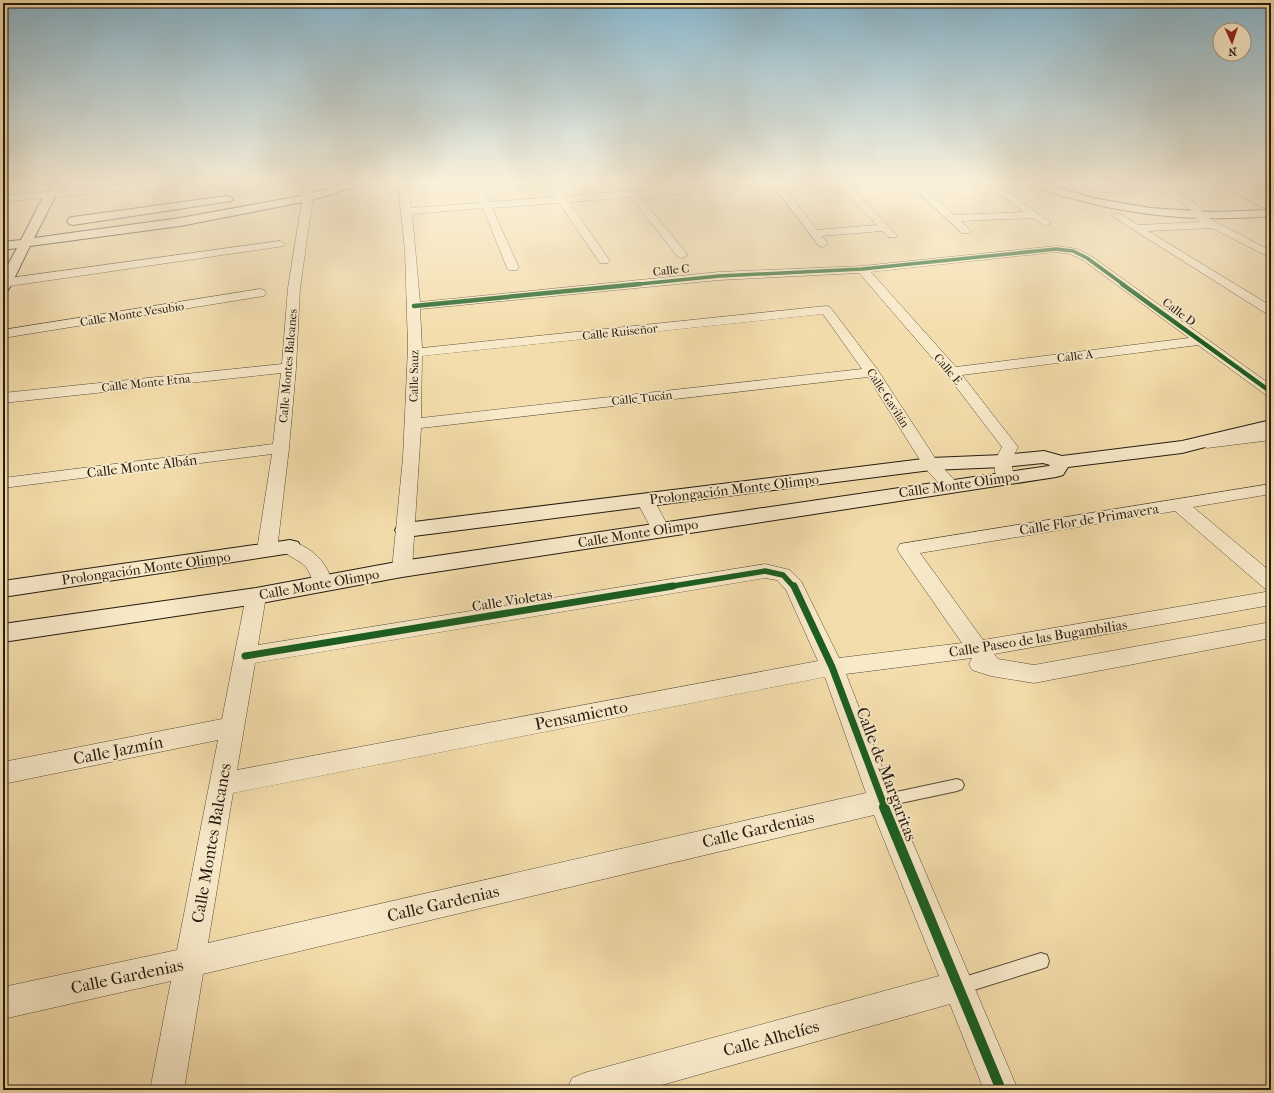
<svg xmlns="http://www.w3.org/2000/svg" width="1274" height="1093" font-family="'IM FELL French Canon',serif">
	<rect width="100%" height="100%" fill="#f4ddac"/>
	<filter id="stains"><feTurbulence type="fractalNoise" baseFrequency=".005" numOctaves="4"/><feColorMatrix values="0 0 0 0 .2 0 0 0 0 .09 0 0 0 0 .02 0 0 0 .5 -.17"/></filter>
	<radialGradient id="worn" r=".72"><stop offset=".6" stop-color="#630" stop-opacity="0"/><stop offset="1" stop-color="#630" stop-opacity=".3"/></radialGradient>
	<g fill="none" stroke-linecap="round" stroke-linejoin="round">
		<defs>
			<path id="lane" d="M 957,779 L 962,781 L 964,785 L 962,789 L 957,791 L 882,807 L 877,805 L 875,801 L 877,797 L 882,795 Z
				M 1041,953 L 1047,955 L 1049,961 L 1047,967 L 1041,969 L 961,994 L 955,992 L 953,986 L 955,980 L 961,978 Z"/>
			<path id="street" d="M 144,183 L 173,183 L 168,186 L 3,202 L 3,196 Z
				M 305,183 L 315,183 L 300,288 L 296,368 L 289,448 L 277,550 L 274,555 L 267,556 L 260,555 L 257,550 L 272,454 L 3,488 L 3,478 L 273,444 L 281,373 L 3,403 L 3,393 L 282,364 L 288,288 Z
				M 398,183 L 407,183 L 411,208 L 480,203 L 473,183 L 481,183 L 490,202 L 556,197 L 547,183 L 555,183 L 565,196 L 690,187 L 695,190 L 690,193 L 640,197 L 688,255 L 682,258 L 678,257 L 631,197 L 569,202 L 610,261 L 608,263 L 600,263 L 559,203 L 492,208 L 519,268 L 517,270 L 509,270 L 507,268 L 483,208 L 412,214 L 420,302 L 719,272 L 862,266 L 1056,246 L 1077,249 L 1091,256 L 1271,385 L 1271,396 L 1266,395 L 1198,345 L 962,375 L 1018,447 L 1011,461 L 1014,477 L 1011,481 L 1005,482 L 999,481 C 991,469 996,458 1002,447 L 947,375 L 859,273 L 719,280 L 420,309 L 422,348 L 826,306 L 830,307 L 877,369 L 937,461 L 959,485 L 956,489 L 950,490 L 944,489 L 925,468 L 868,377 L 421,428 L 412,569 L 409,574 L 402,576 L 395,574 L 392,569 L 403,458 L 408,347 L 405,250 ZM 1056,252 L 1070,254 L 1083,260 L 1189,338 L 956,367 L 871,272 ZM 823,314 L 862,369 L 421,418 L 422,356 Z
				M 771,183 L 780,183 L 817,230 L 877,225 L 836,183 L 846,183 L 897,235 L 896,237 L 888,237 L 882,231 L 822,236 L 828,244 L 823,247 L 819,246 Z
				M 908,183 L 918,183 L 954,215 L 1024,212 L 985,183 L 995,183 L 1051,223 L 1046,226 L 1032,218 L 961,221 L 971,231 L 970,233 L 962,233 Z
				M 1082,183 L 1093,183 L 1102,187 L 1150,184 L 1150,183 L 1166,184 L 1167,187 L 1194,202 L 1202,210 L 1201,214 L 1271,251 L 1271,258 L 1212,228 L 1148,231 L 1271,306 L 1271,315 L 1267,314 L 1112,216 L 1113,214 L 1121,214 L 1138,225 L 1200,222 L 1191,215 L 1192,211 C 1186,205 1162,190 1154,189 C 1133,188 1098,201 1082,183 Z
				M 1213,183 L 1224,183 L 1229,184 L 1232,183 L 1271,183 L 1271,187 L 1236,188 L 1271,204 L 1271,211 Z
				M 280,241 L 285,244 L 284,246 L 3,287 L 3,279 Z
				M 260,289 L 264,290 L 266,293 L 264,296 L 3,338 L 3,330 Z
				M 1271,430 L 1271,440 L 1207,448 L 1201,446 L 1199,443 L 1201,440 L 1207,438 Z
				M 1271,484 L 1271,494 L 1193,507 L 1271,572 L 1271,590 L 1264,588 L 1175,511 L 920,553 L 983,640 L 1271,591 L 1271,605 L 994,654 L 998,659 L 1034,665 L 1271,622 L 1271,638 L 1034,683 L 991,676 L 972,670 L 969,664 L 972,658 L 846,674 L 895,801 L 1018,1090 L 984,1090 L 950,1004 L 644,1090 L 567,1090 L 572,1078 L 584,1073 L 939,976 L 874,815 L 203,974 L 184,1090 L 150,1090 L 171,981 L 3,1019 L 3,987 L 177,950 L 218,740 L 3,784 L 3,762 L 222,719 L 246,596 L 249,591 L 256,589 L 263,591 L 266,596 L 258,645 L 765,564 L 790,570 L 801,581 L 839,658 L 962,643 L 900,554 L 897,549 L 900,544 ZM 765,578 L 777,580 L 786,590 L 818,661 L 237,770 L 255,663 ZM 825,677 L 866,793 L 208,943 L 233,793 Z
				M 645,494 L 651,496 L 654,500 L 670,530 L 668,534 L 661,536 L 654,534 L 652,530 L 636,500 L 639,496 Z
				M 290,541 C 312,547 327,562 333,584 L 330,589 L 323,591 L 316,589 C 312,582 311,572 305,566 C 298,559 286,556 280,547 L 283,542 Z"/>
			<path id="secondary" d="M 57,183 L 68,183 L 55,197 L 34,238 L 180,218 L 306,195 L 348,183 L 363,183 L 362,185 L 308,201 L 180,226 L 30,246 L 10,287 L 8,290 L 3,291 L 3,274 L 17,248 L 3,250 L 3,242 L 21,240 L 44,195 Z
				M 1029,183 L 1043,183 L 1093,198 L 1150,208 L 1211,212 L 1271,210 L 1271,216 C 1186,223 1110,214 1030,185 Z
				M 227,196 L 233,199 L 231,201 L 73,225 L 69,224 L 67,221 L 69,218 L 73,217 Z
				M 1271,420 L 1271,430 L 1182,453 L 1068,467 L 1063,475 L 1056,477 L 402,577 L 256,604 L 3,642 L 3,624 L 256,588 L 402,561 L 1049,466 L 1050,465 L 1043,463 L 1003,467 L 931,470 L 406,537 L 398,535 L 395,530 L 398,525 L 406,523 L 931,458 L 1003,455 L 1044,451 L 1062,456 L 1182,441 Z
				M 290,540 L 298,542 L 301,547 L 298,552 L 3,597 L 3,581 Z"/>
		</defs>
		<use href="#lane" stroke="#574c37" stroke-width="2"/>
		<use href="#street" stroke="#574c37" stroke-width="1"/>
		<use href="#secondary" stroke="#231b10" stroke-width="2"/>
		<use href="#lane" fill="#f8e9c9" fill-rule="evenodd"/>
		<use href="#street" fill="#f8e9c9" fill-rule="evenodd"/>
		<use href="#secondary" fill="#f8e9c9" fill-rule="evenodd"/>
		<defs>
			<path id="cycleway-far4" d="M 630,285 L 719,276 L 862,269 L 1056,249 L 1073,251 L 1087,258 L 1124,285"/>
			<path id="cycleway-far3" d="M 1122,284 L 1271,392
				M 414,306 L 640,284"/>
			<path id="cycleway-far2" d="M 667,587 L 765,571 L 783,575 L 794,587"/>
			<path id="cycleway-far1" d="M 794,586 L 832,667 L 885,808
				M 245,656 L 673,586"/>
			<path id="cycleway" d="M 884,807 L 1001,1090"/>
		</defs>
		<use href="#cycleway-far4" stroke="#f8e9c9" stroke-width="5"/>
		<use href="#cycleway-far3" stroke="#f8e9c9" stroke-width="6"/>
		<use href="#cycleway-far2" stroke="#f8e9c9" stroke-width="8"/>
		<use href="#cycleway-far1" stroke="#f8e9c9" stroke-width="10"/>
		<use href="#cycleway" stroke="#f8e9c9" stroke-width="12"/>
		<use href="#cycleway-far4" stroke="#1b5e20" stroke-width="3.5"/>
		<use href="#cycleway-far3" stroke="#1b5e20" stroke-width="4.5"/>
		<use href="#cycleway-far2" stroke="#1b5e20" stroke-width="5.5"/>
		<use href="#cycleway-far1" stroke="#1b5e20" stroke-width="7"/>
		<use href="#cycleway" stroke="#1b5e20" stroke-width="10"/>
	</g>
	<linearGradient id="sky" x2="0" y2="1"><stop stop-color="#89b7ce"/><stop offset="0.54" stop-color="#faf0da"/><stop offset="1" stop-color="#faf0da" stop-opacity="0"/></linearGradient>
	<rect width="1274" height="336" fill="url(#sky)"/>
	<g text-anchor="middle" stroke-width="3.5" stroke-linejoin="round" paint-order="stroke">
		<g font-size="12" fill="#231b10" stroke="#f8e9c9">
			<text transform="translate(671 270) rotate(-6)" y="4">Calle C</text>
			<text transform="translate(1179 312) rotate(37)" y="4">Calle D</text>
			<text transform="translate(132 314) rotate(-9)" y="4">Calle Monte Vesubio</text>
			<text transform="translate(620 332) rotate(-6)" y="4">Calle Ruiseñor</text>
			<text transform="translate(1075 356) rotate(-7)" y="4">Calle A</text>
			<text transform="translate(288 366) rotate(-85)" y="4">Calle Montes Balcanes</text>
			<text transform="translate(948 369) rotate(50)" y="4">Calle E</text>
			<text transform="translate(414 376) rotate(-89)" y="4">Calle Sauz</text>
			<text transform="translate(146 383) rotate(-6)" y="4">Calle Monte Etna</text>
			<text transform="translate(642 398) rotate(-6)" y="4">Calle Tucán</text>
			<text transform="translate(888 398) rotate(57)" y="4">Calle Gavilán</text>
		</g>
		<g font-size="14" fill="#231b10" stroke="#f8e9c9">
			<text transform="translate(142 466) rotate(-7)" y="5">Calle Monte Albán</text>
			<text transform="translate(959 484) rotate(-8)" y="5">Calle Monte Olimpo</text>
			<text transform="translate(734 489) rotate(-7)" y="5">Prolongación Monte Olimpo</text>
			<text transform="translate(1089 519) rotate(-9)" y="5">Calle Flor de Primavera</text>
			<text transform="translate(638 533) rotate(-9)" y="5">Calle Monte Olimpo</text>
			<text transform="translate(146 568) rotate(-8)" y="5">Prolongación Monte Olimpo</text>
			<text transform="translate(319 584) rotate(-10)" y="5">Calle Monte Olimpo</text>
			<text transform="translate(512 600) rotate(-9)" y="5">Calle Violetas</text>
			<text transform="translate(1038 638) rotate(-9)" y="5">Calle Paseo de las Bugambilias</text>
		</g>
		<g font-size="17" fill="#231b10" stroke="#f8e9c9">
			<text transform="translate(581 715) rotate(-11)" y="6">Pensamiento</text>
			<text transform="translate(118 750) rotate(-11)" y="6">Calle Jazmín</text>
			<text transform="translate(887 774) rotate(69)" y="6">Calle de Margaritas</text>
			<text transform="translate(758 829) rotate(-13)" y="6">Calle Gardenias</text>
			<text transform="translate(211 843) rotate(-80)" y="6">Calle Montes Balcanes</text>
			<text transform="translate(443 903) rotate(-13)" y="6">Calle Gardenias</text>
			<text transform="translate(127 976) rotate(-12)" y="6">Calle Gardenias</text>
			<text transform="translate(771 1038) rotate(-15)" y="6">Calle Alhelíes</text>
		</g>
	</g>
	<rect width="1274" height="1093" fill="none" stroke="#f4ddac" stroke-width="16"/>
	<rect x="4" y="4" width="1266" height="1085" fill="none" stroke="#231b10" stroke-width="2"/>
	<rect x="8" y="8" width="1258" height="1077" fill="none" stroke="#231b10"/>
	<g transform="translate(1232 42) rotate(177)"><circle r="19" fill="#f8e9c9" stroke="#a3977f"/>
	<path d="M0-3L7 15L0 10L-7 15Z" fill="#8f2418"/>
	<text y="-6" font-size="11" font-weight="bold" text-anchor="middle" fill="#231b10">N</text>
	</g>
	<rect width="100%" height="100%" filter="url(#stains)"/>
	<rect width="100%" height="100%" fill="url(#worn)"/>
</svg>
